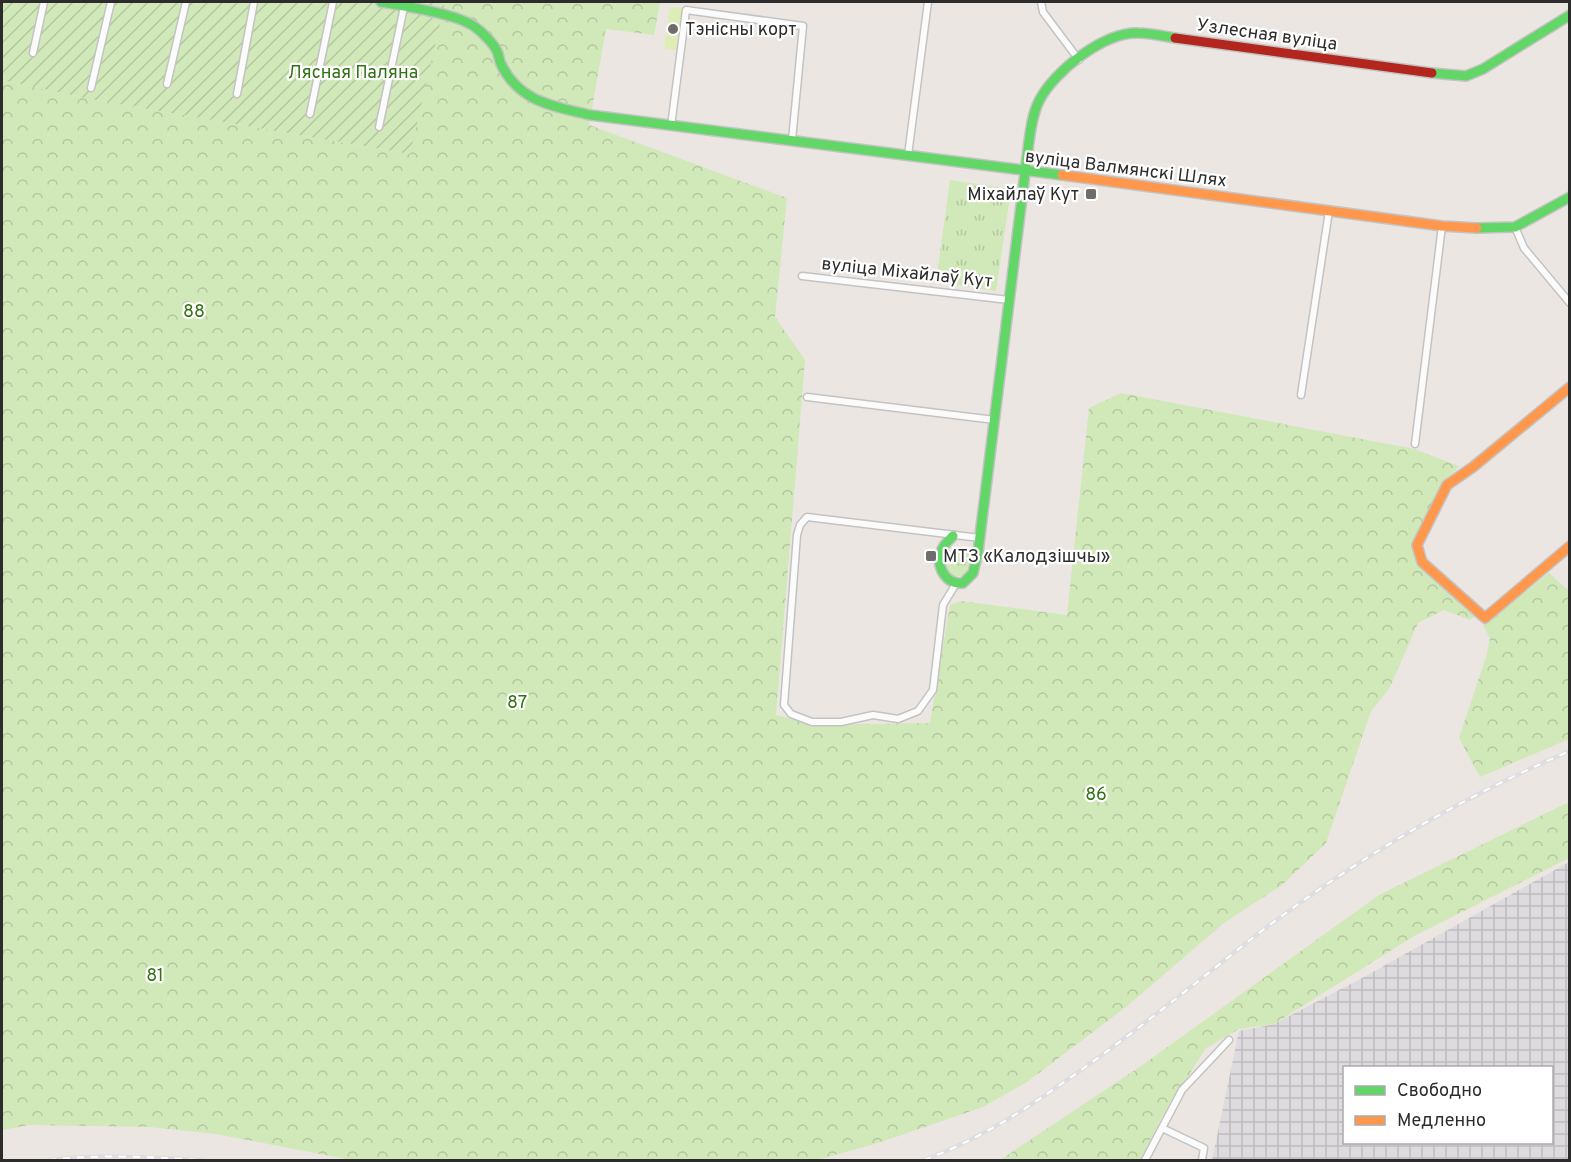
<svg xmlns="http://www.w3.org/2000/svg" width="1571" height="1162" font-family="Overpass,sans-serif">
	<defs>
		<pattern id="industrial-grid" width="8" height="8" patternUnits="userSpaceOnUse" patternTransform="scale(1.5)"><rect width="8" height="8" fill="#dedbde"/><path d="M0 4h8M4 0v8" fill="none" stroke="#bfbcbf"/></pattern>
		<pattern id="grass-tufts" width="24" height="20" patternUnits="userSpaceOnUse" patternTransform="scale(1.5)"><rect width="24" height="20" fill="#d1e8b8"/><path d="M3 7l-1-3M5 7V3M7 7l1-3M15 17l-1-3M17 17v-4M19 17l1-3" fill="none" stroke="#b4c79e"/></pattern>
		<pattern id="forest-crowns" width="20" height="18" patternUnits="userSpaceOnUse" patternTransform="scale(1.5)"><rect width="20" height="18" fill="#d1e8b8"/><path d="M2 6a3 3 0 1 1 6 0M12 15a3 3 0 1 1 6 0" fill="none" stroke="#b4c79e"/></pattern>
		<pattern id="garden-furrows" width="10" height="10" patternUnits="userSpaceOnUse" patternTransform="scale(1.5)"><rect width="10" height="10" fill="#d1e8b8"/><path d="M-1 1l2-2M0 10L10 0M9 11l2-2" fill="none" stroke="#b4c79e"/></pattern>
	</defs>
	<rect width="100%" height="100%" fill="#ebe6e2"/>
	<path fill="url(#industrial-grid)" fill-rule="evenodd" d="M 1569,862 L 1569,1160 L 1212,1160 L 1239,1031 L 1274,1024 L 1364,977 ZM 1344,1068 L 1552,1068 L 1552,1142 L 1344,1142 Z"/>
	<path fill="url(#grass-tufts)" d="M 950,180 L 1011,189 L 996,291 L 936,282 Z
		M 950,551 L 970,554 L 971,557 L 966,574 C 944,583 945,567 950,551 Z"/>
	<path fill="url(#forest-crowns)" d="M 445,2 L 660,2 L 654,35 L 606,29 L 589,125 L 787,198 L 775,317 L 805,360 L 776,715 L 816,725 L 930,723 L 950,605 L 961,601 L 1067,615 L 1089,408 L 1121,393 L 1414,449 L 1459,466 L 1444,484 L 1412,543 L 1418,564 L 1477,615 L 1470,620 L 1444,610 L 1418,623 L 1389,689 L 1371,711 L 1326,843 L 1282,885 L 1224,923 L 1126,1007 L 1027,1082 L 983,1107 L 875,1144 L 817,1160 L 351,1160 L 216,1134 L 150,1127 L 29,1125 L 2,1130 L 2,80 L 90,99 L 409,154 Z
		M 1549,573 L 1569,591 L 1569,739 L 1480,777 L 1459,738 L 1486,657 L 1490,638 L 1483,625 Z
		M 1569,802 L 1569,858 L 1414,936 L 1274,1024 L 1239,1029 L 1206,1048 L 1162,1117 L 1140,1160 L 1000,1160 L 1141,1066 L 1379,895 Z"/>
	<path fill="url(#garden-furrows)" d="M 2,2 L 445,2 L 410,154 L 90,99 L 2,80 Z"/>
	<path fill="#deedb5" d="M 670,7 L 682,8 L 676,50 L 664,49 Z"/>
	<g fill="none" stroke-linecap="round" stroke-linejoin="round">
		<defs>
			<path id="street" d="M 1041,2 L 1043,12 L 1079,60
				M 33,53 L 44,2
				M 167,84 L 186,2
				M 91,88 L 111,2
				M 237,94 L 254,2
				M 310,114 L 333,2
				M 671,126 L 686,10 L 803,26 L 792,140
				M 379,127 L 404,7
				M 908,155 L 928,2
				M 1515,227 L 1524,248 L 1570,303
				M 802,276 L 1009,300
				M 1301,395 L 1329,211
				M 807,397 L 995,420
				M 1415,444 L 1442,226
				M 957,582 L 943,605 L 933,690 L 918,711 L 898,719 L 873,715 L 841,722 L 812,722 L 791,714 L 784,705 L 797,535 L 800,525 L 807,517 L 980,538
				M 1162,1128 L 1204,1148 L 1202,1160
				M 1145,1160 L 1182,1090 L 1229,1040"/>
			<path id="fast" d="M 381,2 C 404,6 458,14 475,27 C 482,32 493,43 497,51 C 499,55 499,60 501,64 C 519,102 553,106 590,115 L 1062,175
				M 1432,73 L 1466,76 L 1483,69 L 1570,15
				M 1477,228 L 1515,227 L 1570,197
				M 953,536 C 948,541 943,545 941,552 C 936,567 946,585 963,583 L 973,573 L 978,552 L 1029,141 C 1031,127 1033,113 1039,101 C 1054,71 1104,32 1138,33 C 1150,33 1163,36 1175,38"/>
			<path id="slow" d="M 1062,175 L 1442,226 L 1477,228
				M 1570,387 L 1473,467 L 1447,485 L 1417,545 L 1422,562 L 1485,618 L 1570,546"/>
			<path id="jam" d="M 1175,38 L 1432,73"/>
		</defs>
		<use href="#street" stroke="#c4c3c3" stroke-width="9"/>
		<use href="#fast" stroke="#c4c3c3" stroke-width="12"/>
		<use href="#slow" stroke="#c4c3c3" stroke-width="12"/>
		<use href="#jam" stroke="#c4c3c3" stroke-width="12"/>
		<use href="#street" stroke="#fcfbfb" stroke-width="6"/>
		<use href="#fast" stroke="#63d668" stroke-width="9"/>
		<use href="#slow" stroke="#ff974d" stroke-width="9"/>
		<use href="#jam" stroke="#b3261e" stroke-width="9"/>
		<defs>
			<path id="rail" d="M 49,1160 C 100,1154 151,1157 202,1160
				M 924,1160 C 984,1138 1037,1102 1088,1065 C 1144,1025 1197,982 1250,940 C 1348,864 1455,800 1570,751"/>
		</defs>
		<use href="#rail" stroke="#dedee0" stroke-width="4.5"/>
		<use href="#rail" stroke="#fff" stroke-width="2" stroke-dasharray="7" stroke-linecap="butt"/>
	</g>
	<g fill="#6f6d6c" stroke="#fff" stroke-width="2">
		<circle cx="673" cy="29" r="6"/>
		<rect x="1085" y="188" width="12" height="12" rx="3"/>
		<rect x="925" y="550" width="12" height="12" rx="3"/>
	</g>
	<g text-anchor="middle" stroke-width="4.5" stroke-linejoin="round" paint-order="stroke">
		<g font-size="18" fill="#2c2c2c" stroke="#fff" text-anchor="start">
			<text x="685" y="35">Тэнісны корт</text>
			<text x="1079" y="200" text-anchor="end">Міхайлаў Кут</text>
			<text x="943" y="562">МТЗ «Калодзішчы»</text>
		</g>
		<g font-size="18" fill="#2c2c2c" stroke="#fff">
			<text transform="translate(1267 34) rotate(8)" y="6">Узлесная вуліца</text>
			<text transform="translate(1126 168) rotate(7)" y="6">вуліца Валмянскі Шлях</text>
			<text transform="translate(907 272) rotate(6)" y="6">вуліца Міхайлаў Кут</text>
		</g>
		<g font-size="18" fill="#327214" stroke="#fff">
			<text x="353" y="78">Лясная Паляна</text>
			<text x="194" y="317">88</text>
			<text x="517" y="708">87</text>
			<text x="1096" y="800">86</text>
			<text x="155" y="981">81</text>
		</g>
	</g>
	<rect width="1571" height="1162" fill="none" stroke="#2c2c2c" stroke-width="6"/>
	<rect x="1343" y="1066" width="210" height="78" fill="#ffffff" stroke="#ababab" stroke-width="1.5"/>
	<rect x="1355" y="1086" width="30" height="9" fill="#63d668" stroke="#ababab" stroke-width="1.5"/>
	<text x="1397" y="1096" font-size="18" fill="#2c2c2c">Свободно</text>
	<rect x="1355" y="1116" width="30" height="9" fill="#ff974d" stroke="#ababab" stroke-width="1.5"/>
	<text x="1397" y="1126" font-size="18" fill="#2c2c2c">Медленно</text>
</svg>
